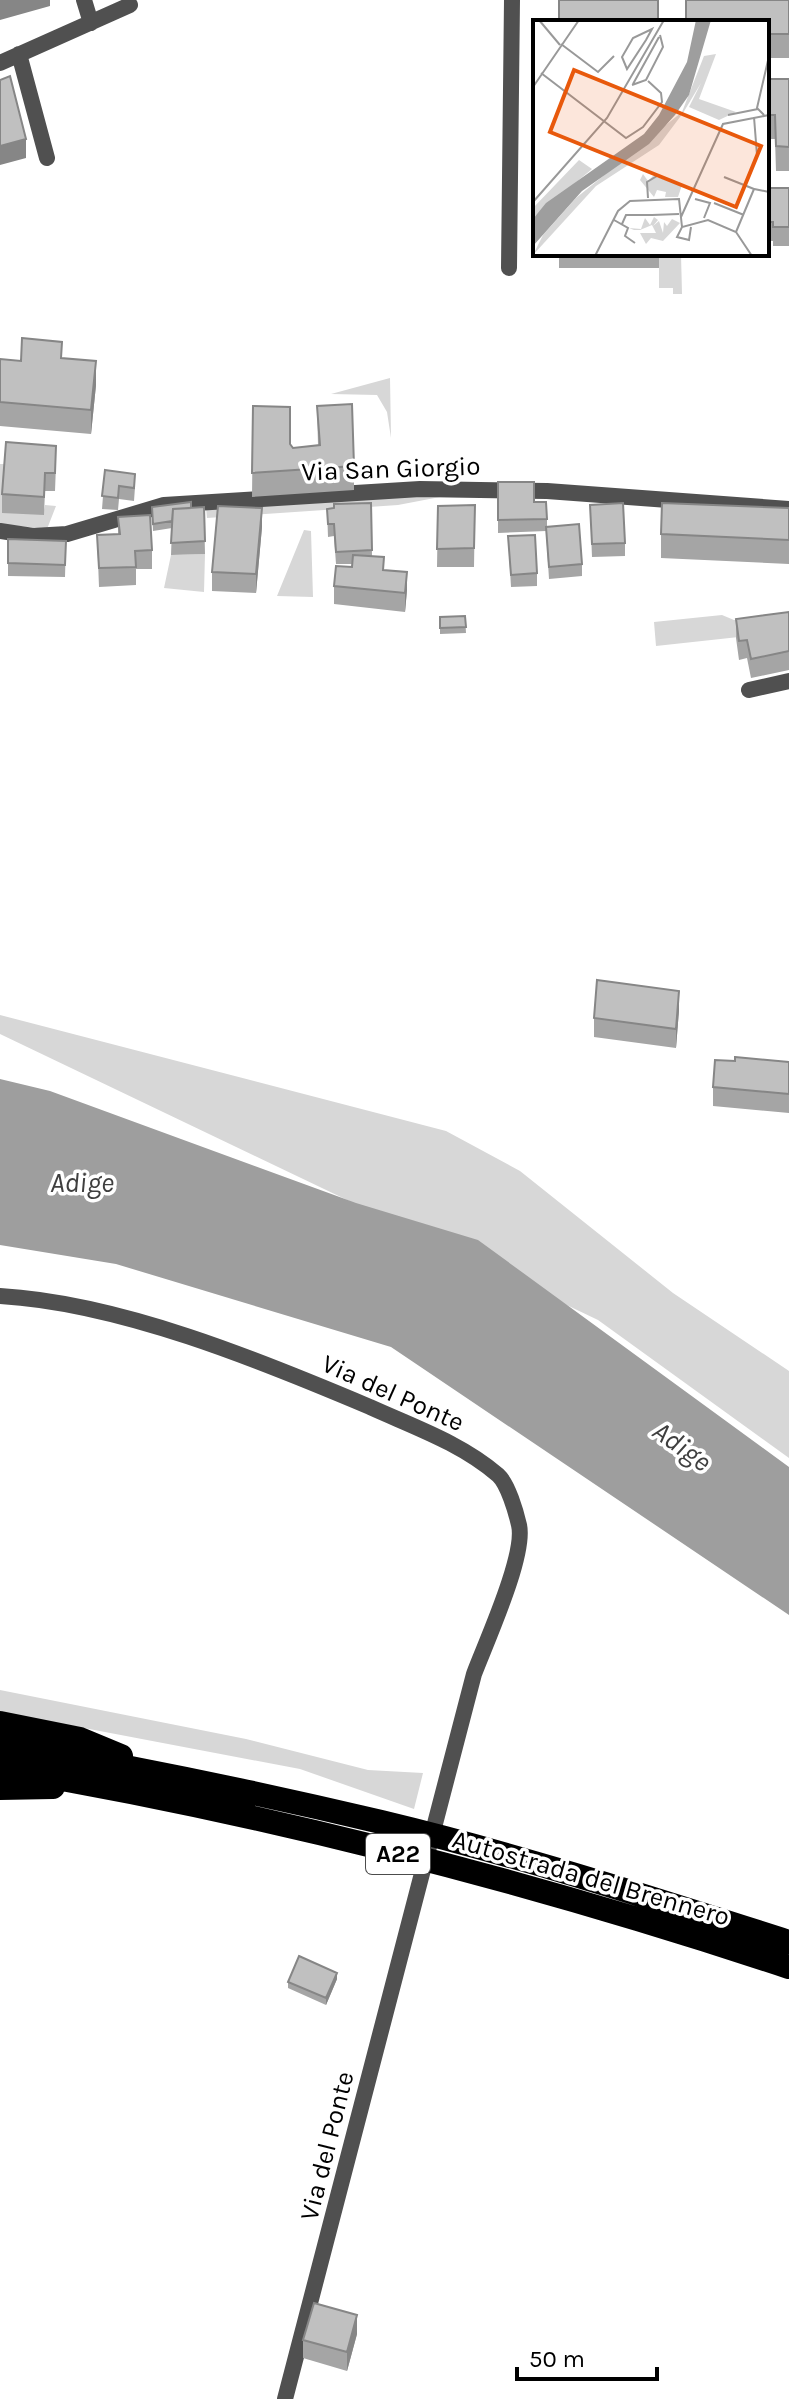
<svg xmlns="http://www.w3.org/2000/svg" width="789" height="2399" font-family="Karla,sans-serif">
<rect width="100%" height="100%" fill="#fff"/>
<path fill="#d7d7d7" d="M659,254H681L682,294H673V288H659Z
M390,378L391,438L387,412L377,395L331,394Z
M0,464H6L43,515L45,505L56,506L47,529L0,524Z
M365,496L440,497L398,505L207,518L206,508Z
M304,530L311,531L313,597L277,596Z
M205,554L204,592L164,588L171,555Z
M722,615L734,620L789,615L748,636L656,646L654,622Z
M0,1015L446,1131L520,1171L673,1293L789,1371V1458L598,1320L0,1034Z
M0,1690L246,1739L368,1770L423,1773L414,1809L300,1769L0,1712Z"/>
<path fill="#9e9e9e" d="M0,1079L50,1091L356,1203L478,1240L789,1467V1615L391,1347L116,1264L0,1245Z"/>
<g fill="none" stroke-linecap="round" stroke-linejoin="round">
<path stroke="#505050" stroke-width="16" d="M84,0L91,23
M19,54L47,158
M0,63L130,5
M509,268L512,0
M0,531L33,536L67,534L164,505L420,489L547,491L789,509
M749,690L789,681
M0,1296C120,1303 259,1360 370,1407C414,1427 461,1443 498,1475C508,1484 516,1512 519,1525C526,1555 486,1642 474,1674L285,2399"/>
<path stroke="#000" stroke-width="24" d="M0,1723L80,1739L121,1756
M0,1744C128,1766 255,1792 381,1822C519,1855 654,1899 789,1942
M0,1768C267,1813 532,1882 789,1967
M0,1788L53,1787"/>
</g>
<path fill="#a5a5a5" d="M789,0V58H767V22Z
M767,79H789V171H776L775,139H767Z
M767,188H789V246H773V241H767Z
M559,254H659V268H559Z
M62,358L96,385L91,434L0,426V359L21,361Z
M253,406L293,448L318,445L317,406L354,466V490L252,497Z
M56,465L55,491H45L44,515L2,513V494Z
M105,470L135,487L134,501L119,499L118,510L102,509Z
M534,502L547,519V526L582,564V576L549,579L546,531L498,533V520Z
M371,503L372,556L384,570L407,590L405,612L334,604V586L352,567V564H336L334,536L328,537L327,509Z
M475,505L474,567H437L438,506Z
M590,505L625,543V556L592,557Z
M152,507H204L205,554L171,555L172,528L153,531Z
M789,508V564L661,558V534Z
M118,517L152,550V569H136V585L99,587L97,535L118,534Z
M262,527L256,593L212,591V572Z
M508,536L537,573V586L511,587Z
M8,539L66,541L65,577L8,576Z
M789,612V670L751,678L747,658L739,660L736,638V619Z
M465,616L466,633L440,634V617Z
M679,1010L676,1048L594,1037V1018Z
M789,1062V1113L713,1106V1087Z
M337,1979L326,2005L288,1988V1982Z
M357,2334L347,2371L303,2358V2340Z"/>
<path fill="#868686" d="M0,0H50V6L0,20Z
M26,139V158L0,165V146Z
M96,361V385L91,434V410Z
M262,508V527L256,593V574Z
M407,572V590L405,612V593Z
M679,991V1010L676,1048V1029Z
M337,1973V1979L326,2005V1998Z
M357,2315V2334L347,2371V2352Z"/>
<path fill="#c0c0c0" stroke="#868686" stroke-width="2" d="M559,0H658V22H559Z
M686,0H789V34H767V22H686Z
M10,76L26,139L0,146V80Z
M767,79H789V147L776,146L775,115H767Z
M767,188H789V227H773V222H767Z
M22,338L62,342L61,358L96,361L91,410L0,402V359L21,361Z
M352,404L354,466L252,473L253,406L290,407V444L293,448L320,445L317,406Z
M6,442L56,446L55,473H45L44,497L2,494Z
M105,470L135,474L134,488L119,486L118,498L102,496Z
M498,482H534V502H546L547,519L498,520Z
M191,502V508L173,509L172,521L153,524L152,507Z
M371,503L372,550L336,552L334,524H328L327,509L334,508V504Z
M623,503L625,543L592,544L590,505Z
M662,503L789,508V540L661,534Z
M475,505L474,548L437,549L438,506Z
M218,506L262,508L256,574L212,572Z
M204,507L205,541L171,543L173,509Z
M150,515L152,550L135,551L136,567L99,568L97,535L120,534L118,517Z
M579,524L582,564L549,567L546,527Z
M535,535L537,573L511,575L508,536Z
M8,539L66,541L65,565L8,563Z
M353,555L384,557L383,570L407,572L405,593L334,586L336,566L352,567Z
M789,612V651L751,659L747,640L739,641L736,619Z
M465,616L466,627L440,628V617Z
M597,980L679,991L676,1029L594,1018Z
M735,1057L789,1062V1094L713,1087L715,1060L735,1061Z
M299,1956L337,1973L326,1998L288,1982Z
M314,2303L357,2315L347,2352L303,2340Z"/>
<g text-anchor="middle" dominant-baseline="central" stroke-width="7" stroke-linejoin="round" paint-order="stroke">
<rect fill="#fff" stroke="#4c4c4c" stroke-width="2" x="366" y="1834" width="64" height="40" rx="6"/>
<g font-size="24" font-weight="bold" fill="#000">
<text x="398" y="1854">A22</text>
</g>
<g font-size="26" fill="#000" stroke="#fff">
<text transform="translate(391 469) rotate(-2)">Via San Giorgio</text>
<text transform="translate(393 1393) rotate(24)">Via del Ponte</text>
<text transform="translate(591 1878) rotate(16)">Autostrada del Brennero</text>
<text transform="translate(327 2146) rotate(-76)">Via del Ponte</text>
</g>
<g font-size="28" font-style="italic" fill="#3f3f3f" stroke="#fff">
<text x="82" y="1182">Adige</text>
<text transform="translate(682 1446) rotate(36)">Adige</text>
</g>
</g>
<g transform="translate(533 20)">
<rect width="236" height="236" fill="#fff"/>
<path d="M183,34L166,79L203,92L186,100L156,87L168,63L150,93L126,125L63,166L0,235L10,215L43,178L149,92L171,36ZM46,140L59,149L0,198V188ZM110,154L115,161L120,156L149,165L145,177H132L133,172L124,170L121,177L107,160ZM121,197L125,200L120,206L126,201L130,213L131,202L134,206L139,199L147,203L130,221L118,218L113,224L107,213H123L119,205L107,210H101L96,208L108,209L112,198L117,205Z" fill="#d7d7d7"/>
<path d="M163,0H178L156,75L142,95L116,124L49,171L0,226V199L13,183L111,114L126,95L154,42Z" fill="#9e9e9e"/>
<path fill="none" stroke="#999" stroke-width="2" d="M6,0L27,25M119,9L113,20L94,49L89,37L100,18ZM28,24L65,52L81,36M8,53L93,118L110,107L129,82L128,73L115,61M100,64L126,17M99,65L113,60L130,27L127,15M0,67L46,0M195,95L225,89M231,95L224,88L236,36M221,97L224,135M191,157L221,169M115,178L114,162L124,156M162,179L177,183L171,198M0,182L74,98L131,0M181,183L211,195M119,195L146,194M148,197L190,104L236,95M81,200L95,208L92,216L102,223M89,204L93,195H119M158,207L156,220L144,217L149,207L175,200L203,212L219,236M203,212L221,169L236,172M62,236L85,191L97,181L146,179L149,207"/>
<path fill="#e8590c" fill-opacity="0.15" stroke="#e8590c" stroke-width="4" d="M41,50L228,126L203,187L17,112Z"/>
<rect width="236" height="236" fill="none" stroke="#000" stroke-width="4"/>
</g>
<path d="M517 2367v12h140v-12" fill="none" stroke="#000000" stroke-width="4"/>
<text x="529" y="2367" font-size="24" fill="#000000" stroke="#ffffff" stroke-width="6" paint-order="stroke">50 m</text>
</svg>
